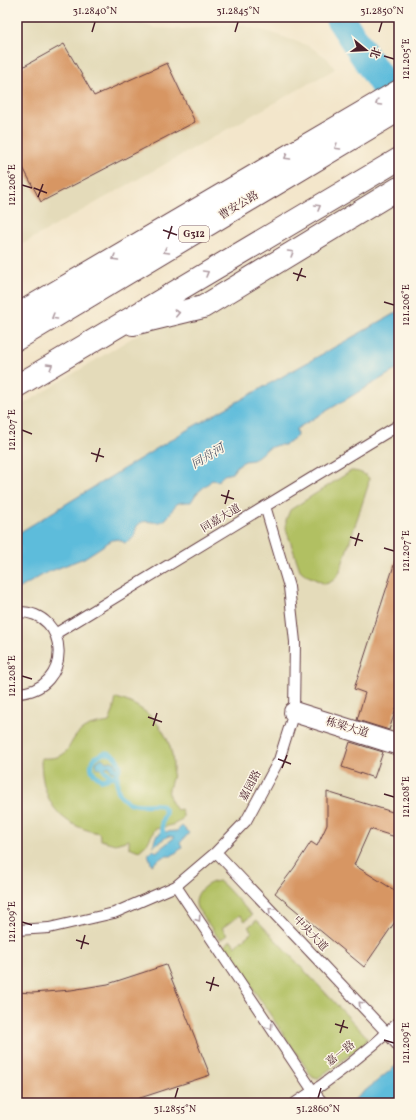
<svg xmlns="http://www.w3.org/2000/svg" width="416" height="1120" font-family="Vollkorn,'Noto Serif SC',serif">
<rect width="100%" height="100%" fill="#fcf5e5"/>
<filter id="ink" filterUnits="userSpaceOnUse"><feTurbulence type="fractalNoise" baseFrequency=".025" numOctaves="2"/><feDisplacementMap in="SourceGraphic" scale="8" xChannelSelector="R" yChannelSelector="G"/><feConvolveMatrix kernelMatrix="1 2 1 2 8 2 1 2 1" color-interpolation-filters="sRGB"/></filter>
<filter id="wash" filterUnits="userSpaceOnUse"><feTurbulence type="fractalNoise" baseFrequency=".012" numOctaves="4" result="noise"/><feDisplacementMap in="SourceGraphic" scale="16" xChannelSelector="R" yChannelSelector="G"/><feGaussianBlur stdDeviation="0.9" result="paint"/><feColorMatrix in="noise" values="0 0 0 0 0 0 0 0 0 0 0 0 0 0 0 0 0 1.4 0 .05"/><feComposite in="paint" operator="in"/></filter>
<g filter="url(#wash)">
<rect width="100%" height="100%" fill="#f3e6cb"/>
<path fill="#e4dbba" d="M17,17H125L153,28L183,29L239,24L275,34L309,46L327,58L335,69L17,247Z
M399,175V1103H17V408Z"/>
<path fill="#b1c062" stroke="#7e7046" d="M351,471C358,471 364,473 369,478L368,486L340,571C337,578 333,582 325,584L306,575L300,570L286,529V520L290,510Z
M116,698C149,706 174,734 173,769C173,789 161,789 177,810L181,809C182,811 183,813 183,816C183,824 161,828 155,829L147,844L139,851L129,847V840L115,844L101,840L99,833C57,825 41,799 41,758C74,760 64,744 82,730C90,724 100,724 109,722L113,712Z
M219,881L225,886L252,915L245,921L240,915L222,928L227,935L220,940L197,908C192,894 206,882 219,881Z
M257,920L367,1037L365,1044L318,1078H313L224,946L231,940L235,946L252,932L248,927Z"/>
<path fill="#5dbcdb" stroke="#546e83" d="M399,311V368L296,429L297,436L285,445H277L267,449L253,460L245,461L238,465L232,473L224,475L218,481L212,480L196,494L191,502C187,502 182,502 179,503C172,505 171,517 163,521C155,525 145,518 139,524C132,530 140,537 125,543L118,539L112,540L84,558L46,573L17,590V534L187,430Z
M102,758L106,762L111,761L116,763V767L119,770L117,774L112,771L109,766L106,767L104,770L97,768L96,762Z
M182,826L189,833L180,843L182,848L171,856C163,855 158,860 152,865L148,854L154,850L156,852L175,837L168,836L153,846L156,836L163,832L177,831Z
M399,1063V1103H350L397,1065Z"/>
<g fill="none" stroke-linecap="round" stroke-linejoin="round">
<path stroke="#5dbcdb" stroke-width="5" d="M104,753C113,752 118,759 120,766L117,774L112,777L109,776L107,779L102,780C87,771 88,759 104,753Z
M104,770L109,774V776
M117,774C118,779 116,785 118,790C125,810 145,803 161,805C169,814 164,813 162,822C162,825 162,829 163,832"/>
<path stroke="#5dbcdb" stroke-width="29" d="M339,17L399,108"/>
</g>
<g id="blocks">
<path fill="#d79664" d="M64,44L94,96L167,63L195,122L41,202L17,156V70Z
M396,559H399V700L389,730L357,720L365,693L354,689Z
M350,742L383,752L374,778L342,767Z
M327,792L399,814V838L370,829L354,865L399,893V916L364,967L275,893L294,868L311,842L317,846L327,825Z
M166,965L210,1075L125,1103H17V992L32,993L71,990L108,984Z"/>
</g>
</g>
<g filter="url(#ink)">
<use href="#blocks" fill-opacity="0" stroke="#633d43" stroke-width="1"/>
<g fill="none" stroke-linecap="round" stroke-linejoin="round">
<defs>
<path id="lane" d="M17,612C71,610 74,691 17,693
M55,634L399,425
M216,852L387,1033L399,1047
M176,886L313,1091L323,1103
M17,930L49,928L114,913L176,886L216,852L246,821L279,760L294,712L295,642L289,587L265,506
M295,1103C331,1080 368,1051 399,1022"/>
<path id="street" d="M294,712L399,745"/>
<path id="highway" d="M17,315L399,91
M133,324L203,307L399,188
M17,339L399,110
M17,386L399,159"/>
</defs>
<use href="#lane" stroke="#633d43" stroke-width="12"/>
<use href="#street" stroke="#633d43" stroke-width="22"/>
<use href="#highway" stroke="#633d43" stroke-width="24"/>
<use href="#lane" stroke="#fff" stroke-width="10"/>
<use href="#street" stroke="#fff" stroke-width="20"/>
<use href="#highway" stroke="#fff" stroke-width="22"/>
</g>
<defs><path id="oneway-chevron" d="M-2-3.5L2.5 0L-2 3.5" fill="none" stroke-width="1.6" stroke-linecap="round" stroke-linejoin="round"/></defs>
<g stroke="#ae9aa0">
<use href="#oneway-chevron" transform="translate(378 103) rotate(149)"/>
<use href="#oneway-chevron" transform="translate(337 147) rotate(149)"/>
<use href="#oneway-chevron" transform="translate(287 157) rotate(150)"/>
<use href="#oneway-chevron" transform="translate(318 207) rotate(-30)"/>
<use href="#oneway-chevron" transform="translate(166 251) rotate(149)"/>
<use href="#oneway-chevron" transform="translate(291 253) rotate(-31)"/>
<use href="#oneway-chevron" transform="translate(115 258) rotate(150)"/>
<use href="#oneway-chevron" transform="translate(206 273) rotate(-30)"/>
<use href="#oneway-chevron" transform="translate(177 313) rotate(-13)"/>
<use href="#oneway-chevron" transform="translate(54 317) rotate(149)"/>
<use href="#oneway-chevron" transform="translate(50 366) rotate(-31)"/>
<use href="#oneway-chevron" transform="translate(271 910) rotate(-134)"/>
<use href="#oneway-chevron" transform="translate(198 919) rotate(56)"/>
<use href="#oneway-chevron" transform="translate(361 1004) rotate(-134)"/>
<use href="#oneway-chevron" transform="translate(270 1027) rotate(56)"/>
</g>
</g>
<path fill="none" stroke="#4a1f2b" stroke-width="1.5" d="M92,32L95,22M235,32L238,22M379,32L382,22M384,56L394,59M22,185L32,188M34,188L47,193M38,197L43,184M163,230L177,235M168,239L172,226M293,273L306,277M297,281L302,268M384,302L394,305M22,430L32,434M91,453L104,457M96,462L100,448M221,495L234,499M225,504L229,490M350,537L363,541M355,546L359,533M384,548L394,551M22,676L32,679M148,717L162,722M153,726L157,713M278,759L291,764M282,768L287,755M384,794L394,797M22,922L32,925M76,940L89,944M81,949L85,935M206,982L219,986M210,991L214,977M335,1024L348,1028M340,1033L344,1020M384,1040L394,1043M175,1098L178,1088M318,1098L321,1088"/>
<g text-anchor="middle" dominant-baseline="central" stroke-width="3" stroke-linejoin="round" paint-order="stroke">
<rect fill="#fcf5e5" stroke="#7f5f63" stroke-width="1" x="179" y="226" width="30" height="16" rx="3"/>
<g font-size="10" font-weight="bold" fill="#4a1f2b">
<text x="194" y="234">G312</text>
</g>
<g font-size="11" fill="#4a1f2b" stroke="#fcf5e5">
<text transform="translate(239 206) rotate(-31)">曹安公路</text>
<text transform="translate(221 519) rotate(-31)">同嘉大道</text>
<text transform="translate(347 728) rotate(17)">栋梁大道</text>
<text transform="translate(251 786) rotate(-62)">嘉园路</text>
<text transform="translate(310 934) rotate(46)">中央大道</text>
<text transform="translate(341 1054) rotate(-38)">嘉一路</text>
</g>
<g font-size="12" font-style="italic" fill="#515669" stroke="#fcf5e5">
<text transform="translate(208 457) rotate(-31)">同舟河</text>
</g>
</g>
<rect width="416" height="1120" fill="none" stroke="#fcf5e5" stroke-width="44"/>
<g transform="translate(366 50) rotate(108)" stroke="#fcf5e5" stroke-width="3" paint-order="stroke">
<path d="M0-3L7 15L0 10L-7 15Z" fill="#4a1f2b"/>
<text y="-6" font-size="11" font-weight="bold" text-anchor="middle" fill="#4a1f2b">北</text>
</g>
<rect x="22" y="22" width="372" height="1076" fill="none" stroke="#4a1f2b" stroke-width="1.5"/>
<g font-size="10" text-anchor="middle" fill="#4a1f2b">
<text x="95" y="14">31.2840°N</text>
<text x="238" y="14">31.2845°N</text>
<text x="382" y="14">31.2850°N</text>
<text transform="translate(405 59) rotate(-90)" y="4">121.205°E</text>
<text transform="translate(11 185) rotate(-90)" y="4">121.206°E</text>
<text transform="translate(405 305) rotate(-90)" y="4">121.206°E</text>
<text transform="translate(11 430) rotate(-90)" y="4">121.207°E</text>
<text transform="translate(405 551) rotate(-90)" y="4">121.207°E</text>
<text transform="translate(11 676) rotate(-90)" y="4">121.208°E</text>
<text transform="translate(405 797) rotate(-90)" y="4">121.208°E</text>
<text transform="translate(11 922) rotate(-90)" y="4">121.209°E</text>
<text transform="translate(405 1043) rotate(-90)" y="4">121.209°E</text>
<text x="175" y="1112">31.2855°N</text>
<text x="318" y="1112">31.2860°N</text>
</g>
</svg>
